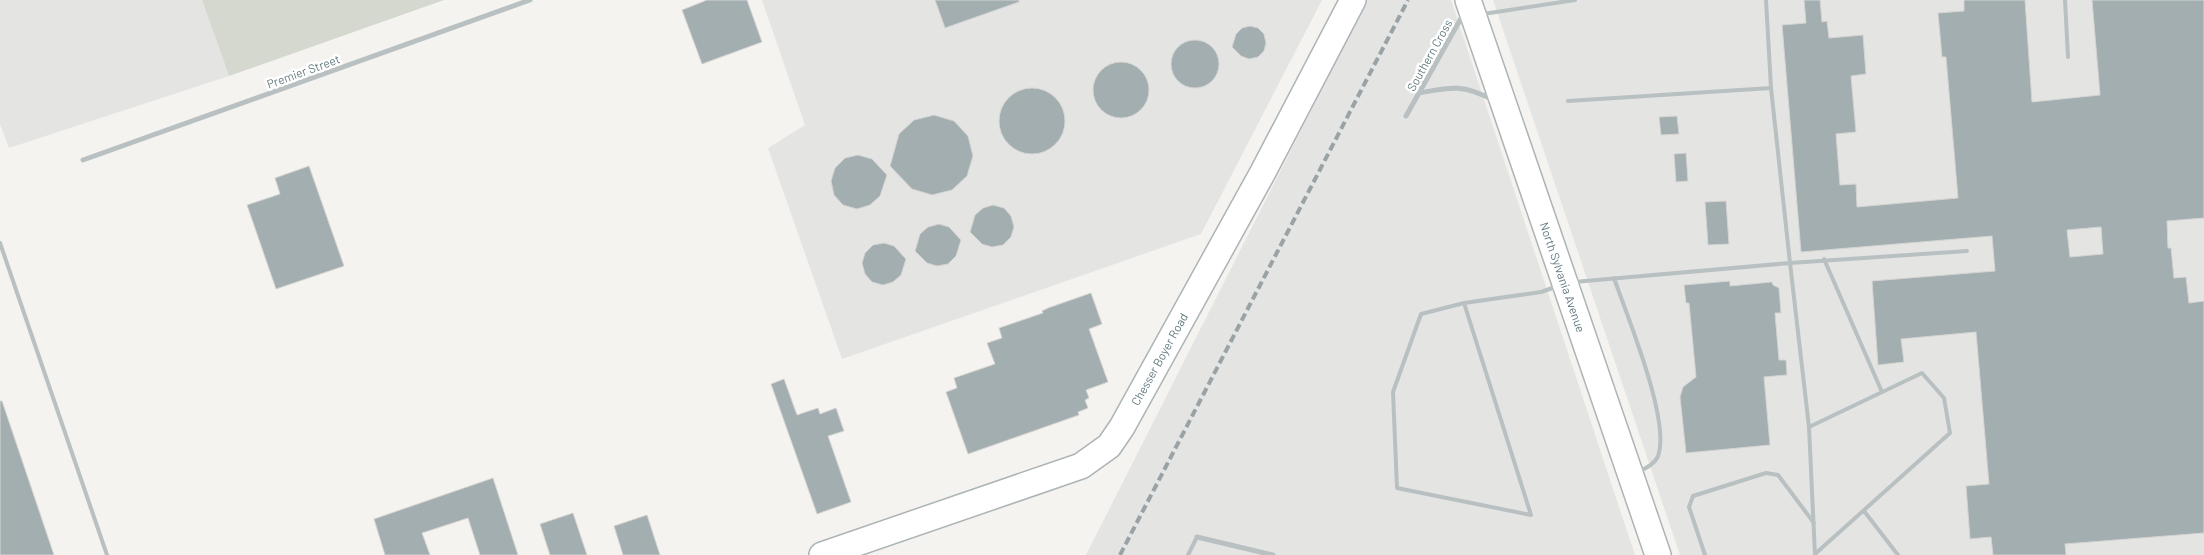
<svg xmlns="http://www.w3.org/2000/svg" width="2204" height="555" font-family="Barlow,sans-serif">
<rect width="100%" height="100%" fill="#f4f3ef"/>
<path fill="#e4e4e3" d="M0,0H202L229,76L9,148L0,124Z
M762,0H1322L1201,234L842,359L768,148L805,125Z
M1367,0H1451L1635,555H1086Z
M1493,0H2204V555H1680Z"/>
<path fill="#d4d8ce" d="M202,0H444L229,76Z"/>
<path fill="#a3aeb0" stroke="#d5d4d2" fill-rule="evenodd" d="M707,0H747L762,42L702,64L682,10Z
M935,0H1019V2L945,28Z
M1804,0H1820L1822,22L1827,21L1829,38L1863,35L1866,74L1851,76L1856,132L1836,134L1840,185L1856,184L1857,207L1958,198L1946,57H1942L1938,13L1964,11V0H2025L2032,102L2100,95L2092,0H2204V218L2167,221L2168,248H2171L2174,278L2186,277L2189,303L2204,301V533L2065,544L2066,555H1993L1991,537L1970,539L1966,486L1989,484L1976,332L1901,339L1904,362L1878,365L1872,281L1995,271L1992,236L1801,252L1782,25L1806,23ZM2101,227L2103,254L2070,257L2067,230Z
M1250,26L1258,28L1264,34L1266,43L1264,51L1258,57L1249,59L1241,56L1232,47L1236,34L1242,28Z
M1171 64a24 24 0 1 1 48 0a24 24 0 1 1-48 0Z
M1093 90a28 28 0 1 1 56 0a28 28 0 1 1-56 0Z
M999 121a33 33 0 1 1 66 0a33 33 0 1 1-66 0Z
M934,115L954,121L968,136L973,156L967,176L952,190L932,195L912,189L890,166L899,134L914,120Z
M1677,116L1679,134L1661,135L1659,117Z
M1686,153L1688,181L1676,182L1674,154Z
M858,155L872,159L887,175L880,196L870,205L857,209L843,205L834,195L831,181L835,168L845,158Z
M309,166L344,266L276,289L247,205L280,194L275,178Z
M1726,201L1729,244L1708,245L1705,202Z
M993,205L1004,208L1011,216L1014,227L1011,237L1003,245L992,247L982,244L970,232L975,215L983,208Z
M939,224L949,227L961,240L956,256L948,264L937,266L927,263L915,251L920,234L928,227Z
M884,243L894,246L906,259L901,275L893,282L883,285L872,282L865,274L862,263L865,253L873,245Z
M1730,281V286L1772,282L1773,285L1779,288L1781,313H1775L1779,360H1786L1787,375L1764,377L1770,445L1686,453L1680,397L1683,387L1696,377L1689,303H1686L1684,285Z
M1091,293L1102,324L1089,329L1108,382L1086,390L1089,398L1085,400L1088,408L1078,412L1079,415L968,454L946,392L957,388L954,378L995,364L987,343L1002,338L999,328L1043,313L1042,311L1048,308Z
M784,379L797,415L818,408L820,414L836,408L844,431L828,436L851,502L817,514L771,384Z
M0,401H2L54,555H0Z
M493,478L518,555H480L468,518L422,533L430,555H385L374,519Z
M573,513L587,555H550L540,524Z
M647,515L660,555H623L614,526Z"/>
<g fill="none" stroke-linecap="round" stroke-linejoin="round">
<defs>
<path id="secondary" d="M1468,0L1658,555
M822,555L1081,466L1109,446L1122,427L1263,172L1353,0"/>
</defs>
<use href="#secondary" stroke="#acb4b6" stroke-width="28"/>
<path stroke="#b9c0c2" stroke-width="4" d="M2065,0L2068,57
M1483,14L1575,0
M1568,101L1771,88L1766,0
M0,243L107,555
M1824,259L1882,392
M1614,278C1627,316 1671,421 1658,456C1655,464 1645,469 1637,472
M1574,282L1790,263L1771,88
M1464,303L1421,314L1393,392L1397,488L1531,515L1464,303L1541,292L1558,286
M1809,427L1922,373L1944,398L1950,433L1815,554
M1864,511L1898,555
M1188,555L1197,537
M1705,555L1689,507L1693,496L1766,473L1778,475L1814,523
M1815,555L1809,427L1790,263L1967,251"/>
<path stroke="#b9c0c2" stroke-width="5" d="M1419,93C1451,87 1463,84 1493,100
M1406,116L1464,13
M83,160L530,0
M1197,537L1273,555"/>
<use href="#secondary" stroke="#fff" stroke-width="25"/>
<path stroke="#99a3a6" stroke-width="4" stroke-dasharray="8 4" stroke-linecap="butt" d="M1120,555L1408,0"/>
</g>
<g text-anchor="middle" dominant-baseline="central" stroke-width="5" stroke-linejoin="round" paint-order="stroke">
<g font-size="12" fill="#637a80" stroke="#fff">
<text transform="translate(1429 55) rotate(-61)">Southern Cross</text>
<text transform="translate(303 71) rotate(-20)">Premier Street</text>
<text transform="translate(1563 277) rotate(71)">North Sylvania Avenue</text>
<text transform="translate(1159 359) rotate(-61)">Chesser Boyer Road</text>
</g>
</g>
</svg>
